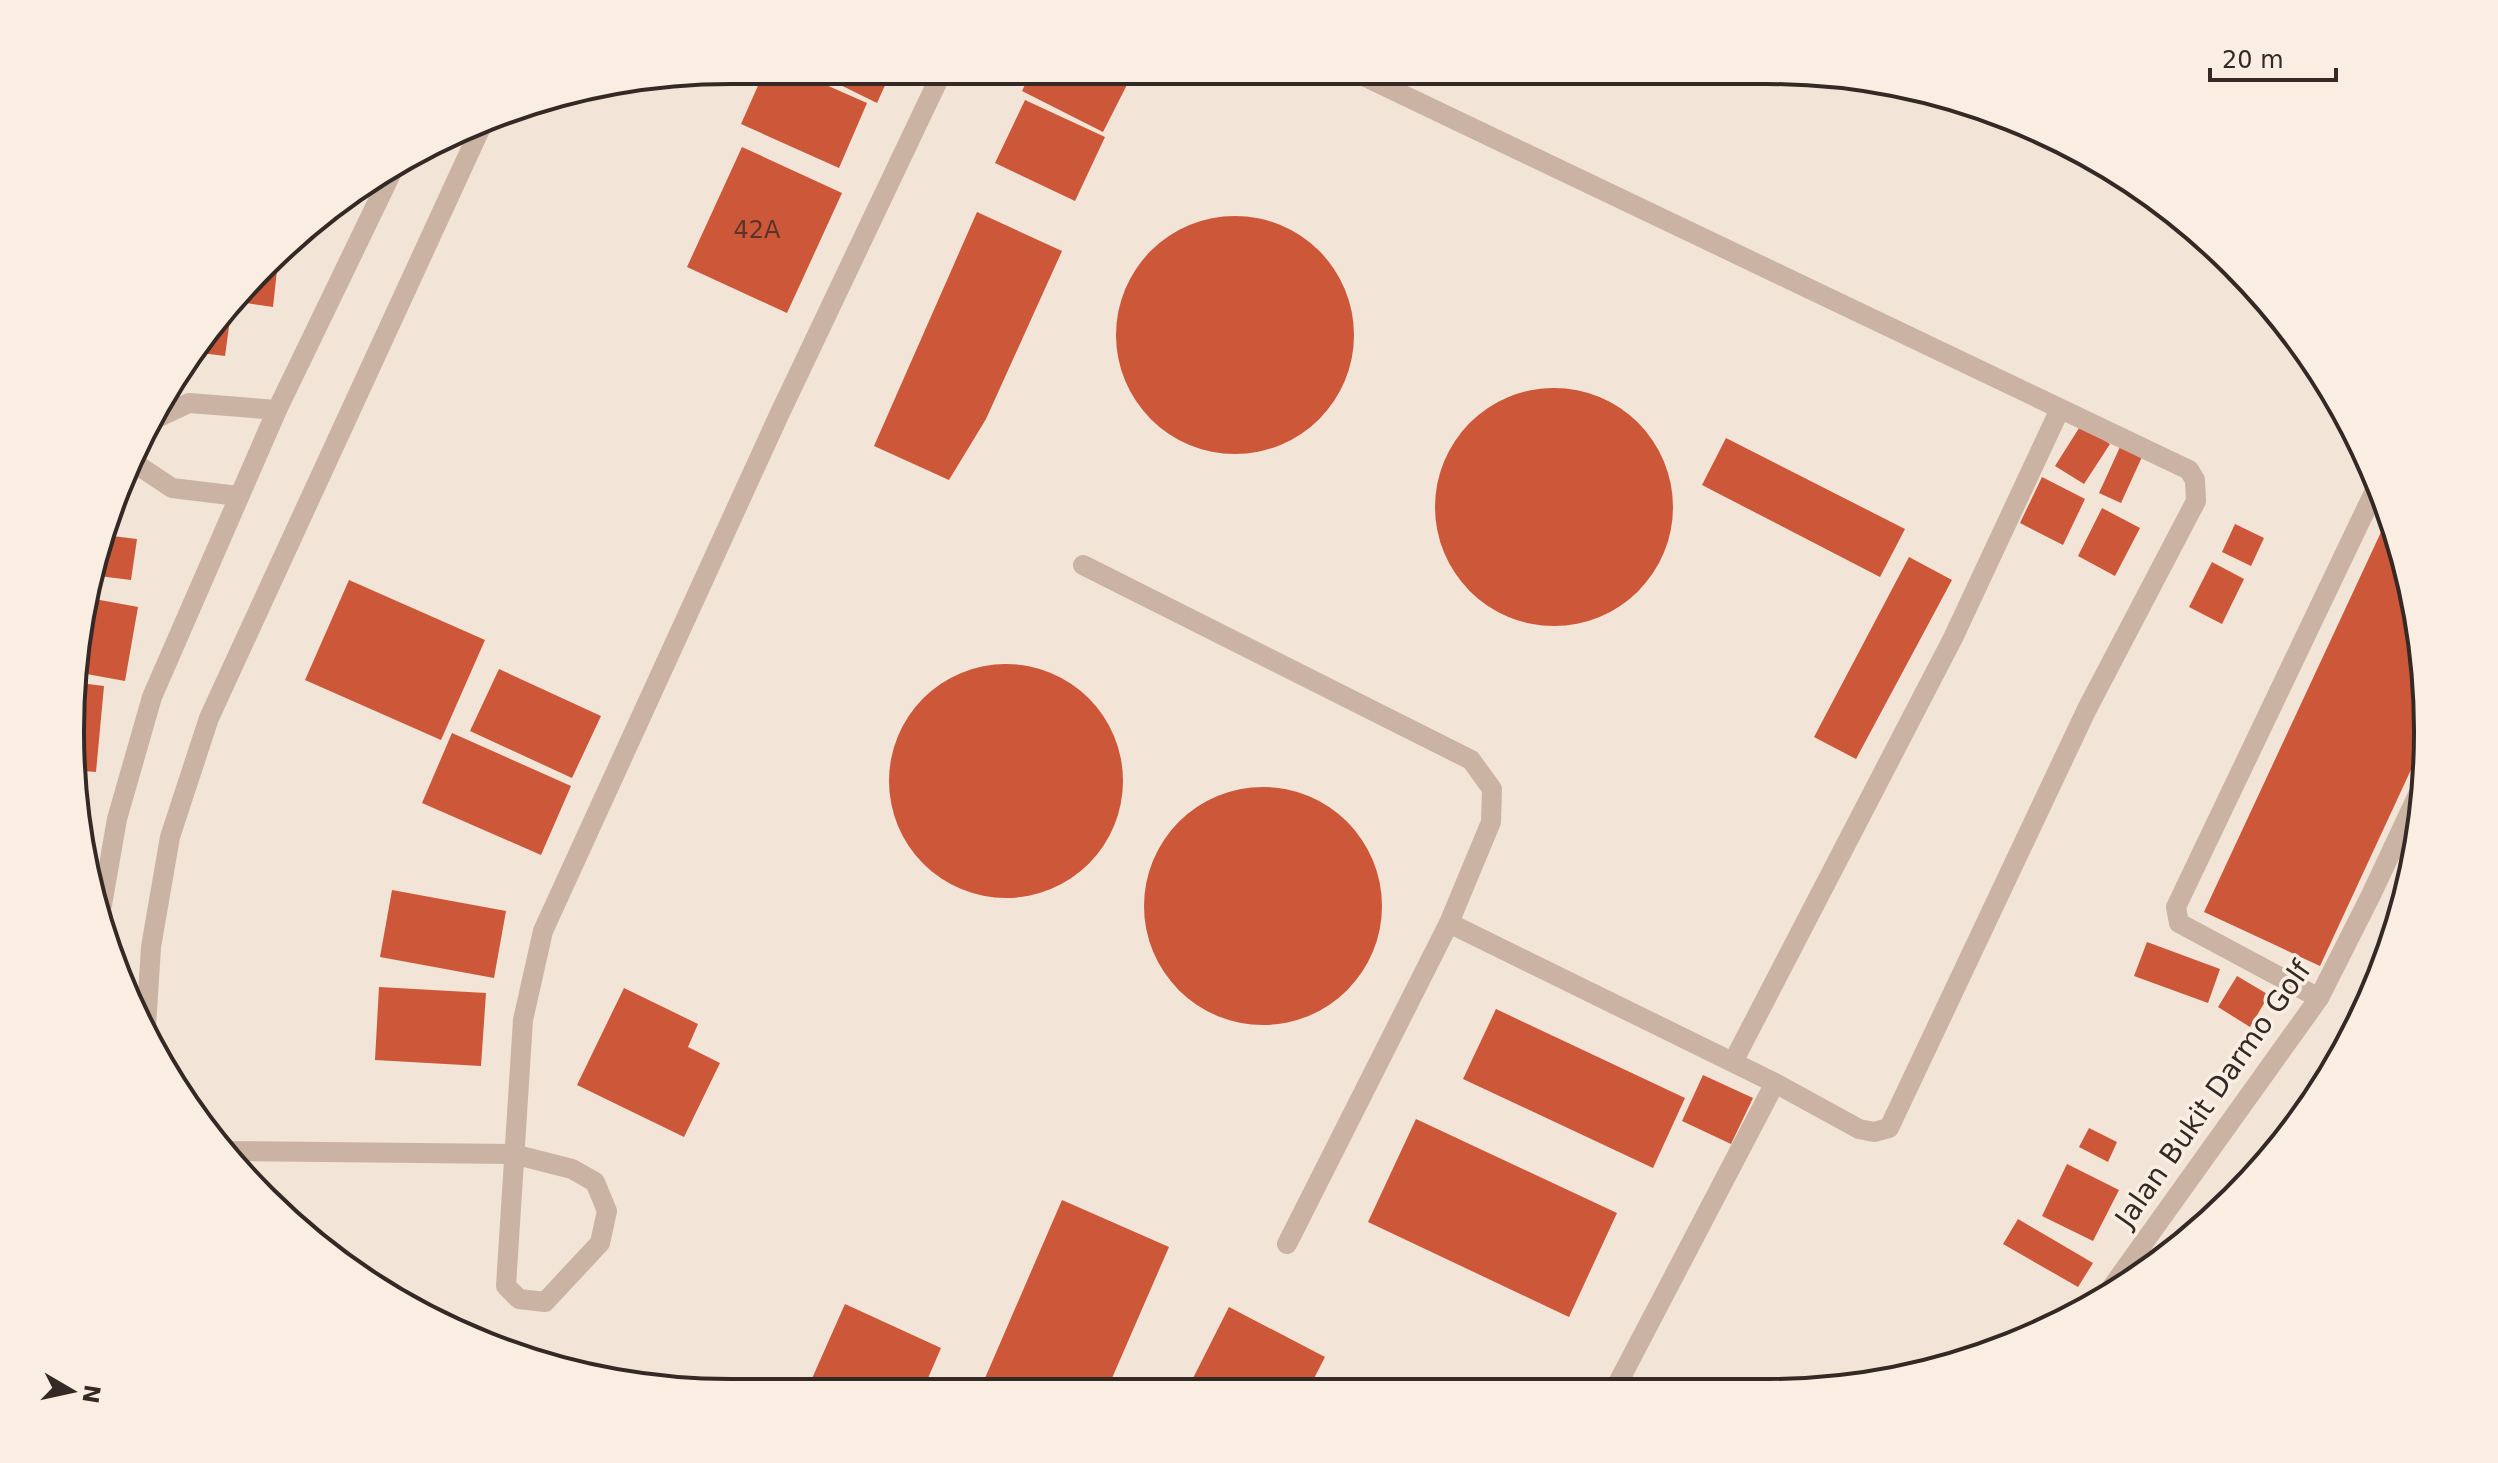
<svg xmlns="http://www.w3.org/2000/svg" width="2498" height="1463" font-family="'DejaVu Sans',sans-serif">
<rect width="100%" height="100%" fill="#f2e4d6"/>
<path fill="#cd5739" d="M765,70H792L867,103L839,168L741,124Z
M810,70H892L877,103Z
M1032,70L1129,71L1133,73L1103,132L1022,91Z
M1025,100L1105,137L1075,201L995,163Z
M742,147L842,193L787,313L687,267Z
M977,212L1062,251L986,419L949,480L874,446Z
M1116 335a119 119 0 1 1 238 0a119 119 0 1 1-238 0Z
M278,261L273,307L239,302L264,276Z
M231,312L225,356L193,352Z
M1435 507a119 119 0 1 1 238 0a119 119 0 1 1-238 0Z
M2081,425L2110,444L2084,484L2055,466Z
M1726,438L1905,529L1880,577L1702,485Z
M2120,447L2142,457L2121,503L2099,493Z
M2042,477L2085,499L2063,545L2020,523Z
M2102,508L2140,528L2115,576L2078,556Z
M2389,515L2415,602L2428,733L2320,966L2204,912Z
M2235,524L2264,538L2251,566L2222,552Z
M104,535L137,539L131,580L91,575L93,560Z
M1909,557L1952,580L1856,759L1814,737Z
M2212,562L2244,579L2222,624L2189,607Z
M349,580L485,640L441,740L305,680Z
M89,598L138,607L125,681L81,673Z
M889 781a117 117 0 1 1 234 0a117 117 0 1 1-234 0Z
M499,669L601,716L572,778L470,731Z
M80,683L104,686L96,772L72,770Z
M452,733L571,786L541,855L422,803Z
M1144 906a119 119 0 1 1 238 0a119 119 0 1 1-238 0Z
M392,890L506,911L494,978L380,957Z
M2147,942L2220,969L2208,1003L2134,976Z
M2237,976L2269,995L2250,1027L2218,1007Z
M379,987L486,993L481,1066L375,1060Z
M624,988L698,1024L688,1047L720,1063L684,1137L577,1085Z
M1496,1009L1685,1098L1653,1168L1463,1079Z
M1703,1075L1753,1098L1731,1144L1682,1121Z
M1416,1119L1617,1213L1569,1317L1368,1222Z
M2089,1128L2117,1142L2108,1162L2079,1147Z
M2067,1164L2119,1190L2093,1241L2042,1216Z
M1062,1200L1169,1247L1106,1392H979Z
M2018,1219L2093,1263L2078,1287L2003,1244Z
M845,1304L941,1348L922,1392H806Z
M1229,1307L1325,1357L1307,1392H1186Z
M1357,1380L1382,1392H1352Z"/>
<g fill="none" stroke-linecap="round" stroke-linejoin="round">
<path stroke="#cab3a2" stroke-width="20" d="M1353,71L2189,470L2195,480L2196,501L2087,709L1889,1128L1874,1132L1859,1129L1775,1083
M1083,565L1471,760L1492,789L1491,822L1449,923L1287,1244
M1449,923L1775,1083L1619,1381L1618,1392
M2319,998L2179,923L2176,907L2379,482
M1733,1062L1953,638L2060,409"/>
<path stroke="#cab3a2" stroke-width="20" d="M157,418L189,403L277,410
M136,464L172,488L238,496
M102,905L117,819L152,697L277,410L391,174
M146,1026L151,947L170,837L209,718L482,125
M224,1151L513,1154L572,1169L595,1182L607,1211L600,1243L545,1302L519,1299L506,1286L523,1020L543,931L779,415L943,70
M2102,1301L2319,998L2371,895L2423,784"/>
</g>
<g text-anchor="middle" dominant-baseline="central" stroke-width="7" stroke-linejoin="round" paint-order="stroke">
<g font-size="24" fill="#5a342a">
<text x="757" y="230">42A</text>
</g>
<g font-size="28" fill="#342925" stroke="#faeee2">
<text transform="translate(2213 1094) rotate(-55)">Jalan Bukit Darmo Golf</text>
</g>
</g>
<path d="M0 0H2498V1463H0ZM731 84H1767A647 647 0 0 1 2414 731V732A647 647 0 0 1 1767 1379H731A647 647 0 0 1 84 732V731A647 647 0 0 1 731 84Z" fill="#faeee2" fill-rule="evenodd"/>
<path fill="none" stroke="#342925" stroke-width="4" d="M731 84H1767A647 647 0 0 1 2414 731V732A647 647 0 0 1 1767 1379H731A647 647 0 0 1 84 732V731A647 647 0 0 1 731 84Z"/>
<g transform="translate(72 1391) rotate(99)" stroke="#faeee2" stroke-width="6" paint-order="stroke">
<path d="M0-6L14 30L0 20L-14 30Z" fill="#342925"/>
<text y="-12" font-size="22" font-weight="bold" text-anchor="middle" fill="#342925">N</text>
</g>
<path d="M2210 68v12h126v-12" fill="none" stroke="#342925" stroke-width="4"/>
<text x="2222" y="68" font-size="24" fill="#342925" stroke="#faeee2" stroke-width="6" paint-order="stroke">20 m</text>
</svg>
